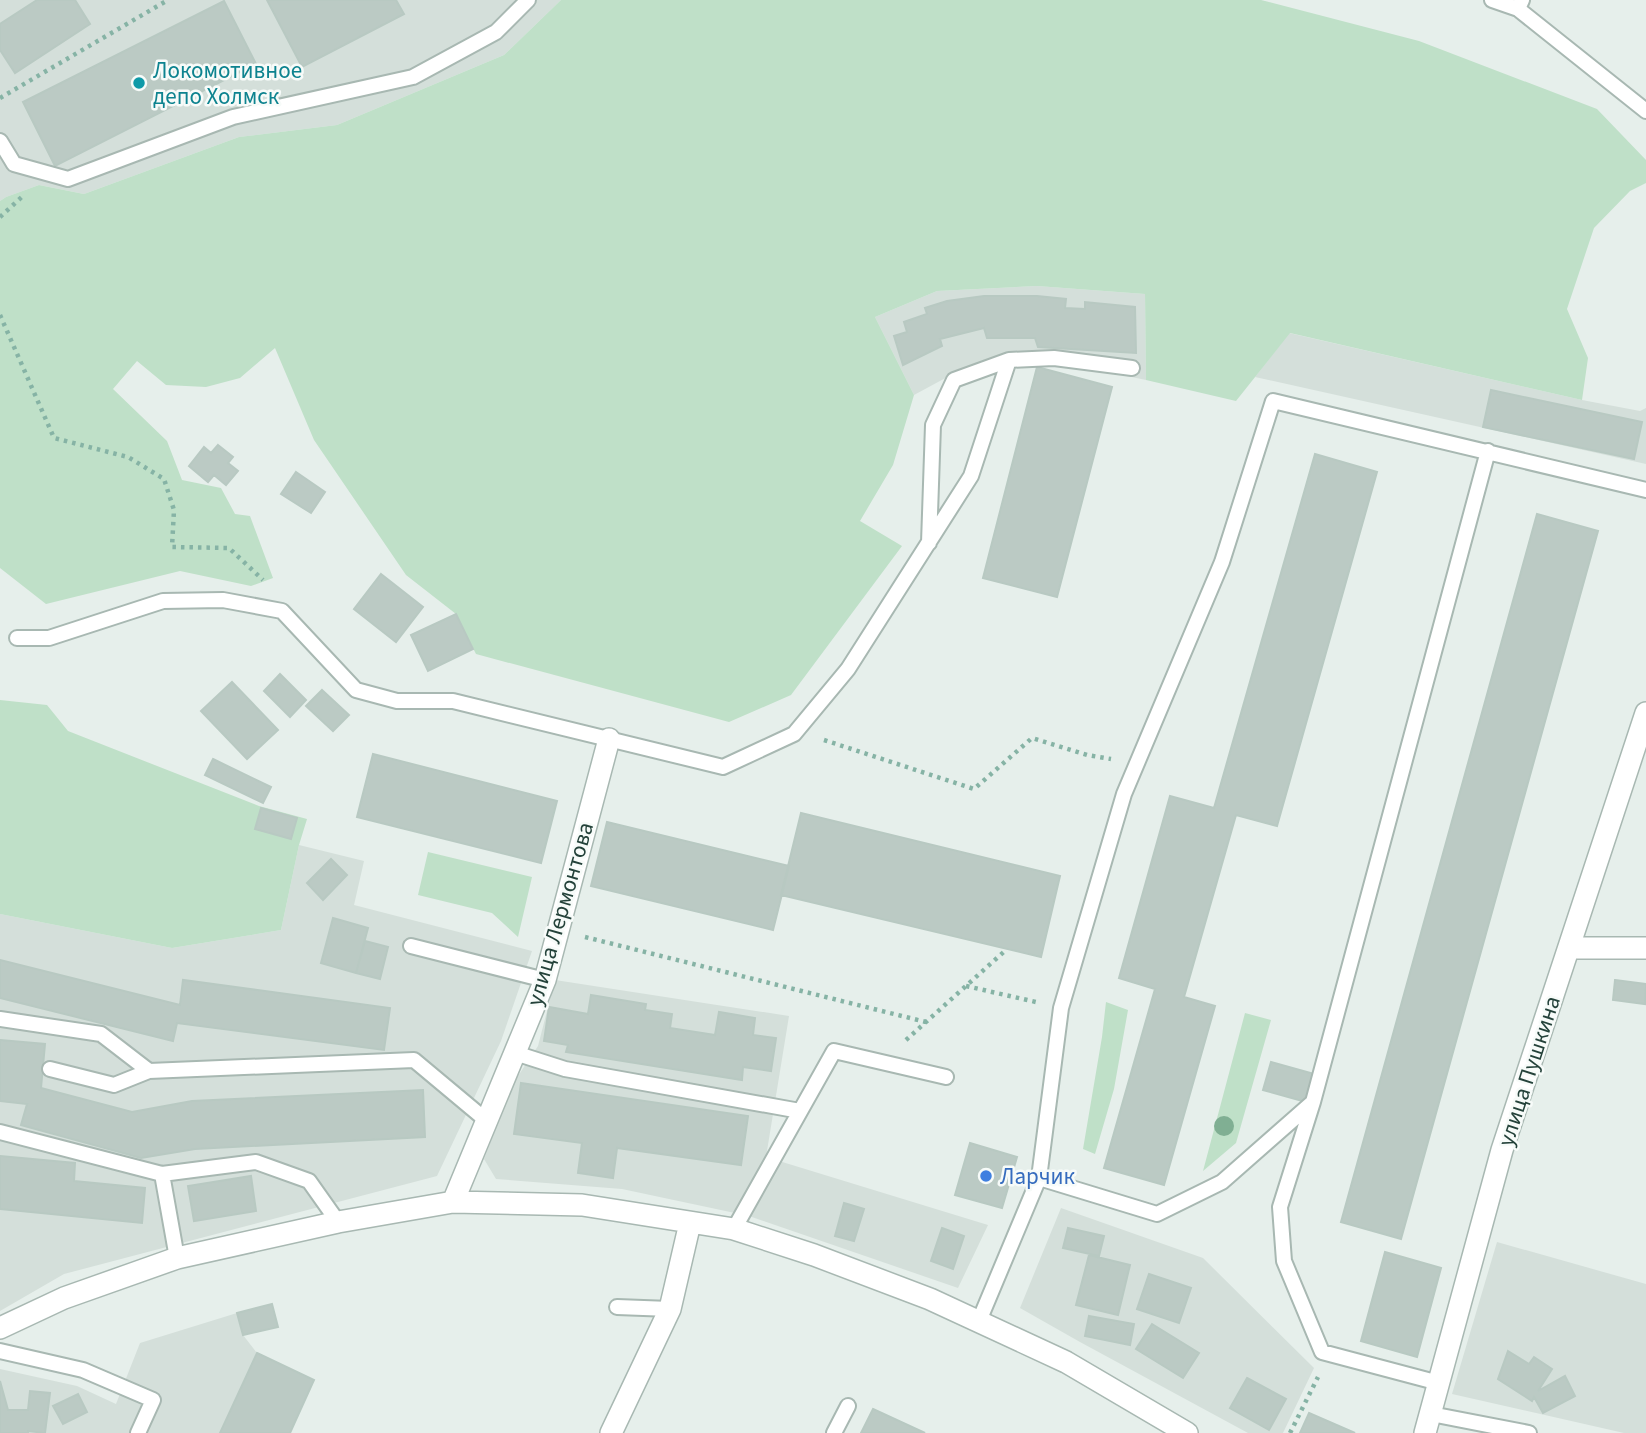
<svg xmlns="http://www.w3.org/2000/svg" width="1646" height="1433" font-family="'Source Sans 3',sans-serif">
<rect width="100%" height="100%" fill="#e6efeb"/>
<path fill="#d4dfda" d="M0,0H561L504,55L337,125L239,137L84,194L39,185L6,197L0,201Z
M1037,286L1145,294L1146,380L1040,358L964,368L914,395L875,317L937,291Z
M1289,333L1582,400L1640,411L1646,408V464L1255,377Z
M299,845L364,861L354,905L532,951L501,1041L437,1176L64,1274L0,1311V914L172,948L281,930Z
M555,980L789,1016L766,1157L988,1225L958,1288L749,1216L622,1189L496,1179L484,1159L514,1082L538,1046Z
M1061,1208L1203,1258L1314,1368L1283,1433H1248L1080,1342L1020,1308Z
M1497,1242L1646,1284V1433H1624L1452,1394Z
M237,1313L243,1335L257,1353L314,1380L290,1433H0V1369L77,1386L116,1404L140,1343Z"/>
<path fill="#bfe0c8" d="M561,0H1261L1419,41L1597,109L1646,160V183L1630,191L1594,228L1567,309L1588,358L1582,400L1290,333L1236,401L1146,380L1145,294L1037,286L937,291L875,317L914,395L893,465L860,521L902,546L791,695L729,722L476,654L456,614L406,575L314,440L275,348L240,378L206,387L166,385L137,361L113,389L167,441L182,480L221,488L235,514L250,516L273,578L251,586L180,571L46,604L0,568V201L6,197L39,185L84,194L239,137L337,125L504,55Z
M0,700L47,705L68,731L259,806L307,819L299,845L281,930L172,948L0,914Z
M428,852L532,877L518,937L492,913L418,895Z
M1106,1002L1128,1010L1114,1089L1095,1154L1083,1149L1102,1037Z
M1245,1013L1271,1020L1236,1143L1203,1171Z"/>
<path fill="#bbcac4" stroke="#b8c9c2" stroke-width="2" d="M37,0H75L90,24L15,73L0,50V24Z
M267,0H396L404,14L302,67Z
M224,1L256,64L55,166L23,102Z
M984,296H1037L1066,299L1065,308L1085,309V302L1135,307L1136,353L1038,347L1035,338H987L984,328L940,339L942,346L903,365L894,336L907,332L904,322L927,314L925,308L947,301Z
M1037,367L1112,387L1057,597L983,578Z
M1491,390L1642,422L1634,459L1483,427Z
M218,445L233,457L228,463L238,471L226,485L214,475L208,482L189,466L204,447L211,453Z
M1315,454L1377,472L1277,826L1236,815L1184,997L1215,1006L1164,1185L1104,1168L1155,989L1119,978L1170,796L1214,808Z
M296,472L325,492L311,513L281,494Z
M1537,514L1598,531L1401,1239L1341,1222Z
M381,574L423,607L396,642L354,609Z
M456,614L473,649L428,671L411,635Z
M280,674L306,700L290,717L264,691Z
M232,682L278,730L247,759L201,711Z
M322,690L349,715L333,731L306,706Z
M373,754L557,801L541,863L357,817Z
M213,759L271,787L263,803L205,775Z
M261,808L297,818L291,839L255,829Z
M801,813L1060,876L1041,957L781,895Z
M607,822L789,866L773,930L591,886Z
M331,859L347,875L323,900L307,883Z
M333,918L368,928L356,973L321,963Z
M365,941L388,947L380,979L356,973Z
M0,960L180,1005L183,980L390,1008L384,1050L177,1023L173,1041L0,998Z
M1615,980L1646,984L1645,1004L1613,1000Z
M591,995L646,1004L645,1010L672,1014L670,1028L715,1035L719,1012L755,1018L753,1035L776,1038L771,1071L743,1067L742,1080L566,1052L568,1045L544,1041L549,1007L588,1014Z
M0,1040L45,1044L41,1088L132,1112L192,1101L423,1090L425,1137L195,1149L141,1158L21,1125L27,1104L0,1101Z
M1271,1062L1314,1074L1306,1102L1263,1090Z
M521,1083L748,1116L741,1165L617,1148L613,1178L578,1173L582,1143L514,1134Z
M970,1143L1017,1157L1002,1208L955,1195Z
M0,1156L75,1163L74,1181L145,1188L142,1223L0,1209Z
M251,1176L256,1211L194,1221L188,1186Z
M844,1203L864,1209L854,1241L835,1236Z
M942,1228L964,1236L953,1269L931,1261Z
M1068,1228L1104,1236L1099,1256L1063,1248Z
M1385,1252L1441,1268L1417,1357L1361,1341Z
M1089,1255L1130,1265L1118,1315L1076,1305Z
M1149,1274L1191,1288L1179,1323L1137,1309Z
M272,1304L278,1327L243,1335L237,1313Z
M1089,1316L1134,1324L1130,1345L1085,1336Z
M1152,1324L1199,1353L1183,1378L1136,1349Z
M1508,1351L1529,1364L1534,1357L1552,1369L1538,1391L1565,1376L1575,1396L1543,1413L1534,1397L1532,1401L1498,1379Z
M257,1353L314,1380L290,1433H220Z
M1247,1378L1286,1399L1269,1430L1230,1408Z
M0,1381L8,1410H28L30,1391L50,1393L45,1433L28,1431V1433H0Z
M78,1394L87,1412L63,1424L53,1406Z
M873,1409L925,1433H861Z
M1309,1413L1355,1433H1300Z"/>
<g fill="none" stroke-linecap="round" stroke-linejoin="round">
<defs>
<path id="lane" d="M1492,0L1518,9L1522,0
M1518,9L1646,111
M0,141L14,164L68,179L233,117L413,77L496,32L528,0
M929,543L933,425L954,380L1009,360L1054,358L1132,368
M17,638H49L163,601L223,600L282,611L356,690L397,701H453L723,767L794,734L848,669L971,476L1009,360
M411,946L545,980
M0,1019L101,1034L149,1071
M515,1053L565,1069L800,1111
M50,1069L114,1085L149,1071L414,1060L487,1121
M0,1132L162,1174L256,1162L309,1181L338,1222
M162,1174L177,1258
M1039,1178L1157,1214L1222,1182L1313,1102
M734,1229L834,1051L946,1077
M617,1307L670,1309
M979,1321L1039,1178L1061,1008L1124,794L1222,562L1273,401L1646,490
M0,1351L83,1370L153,1400L138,1433
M1439,1383L1322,1352L1284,1261L1280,1207L1313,1102L1488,451
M1431,1414L1529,1433
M834,1433L848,1406"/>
<path id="street" d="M1570,948H1646
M453,1202L545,980L609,739
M0,1328L64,1298L177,1258L338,1222L453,1202L582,1205L734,1229L814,1255L930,1299L1066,1362L1187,1433
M611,1433L670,1309L690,1223
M1425,1433L1502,1150L1646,713"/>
</defs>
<use href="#lane" stroke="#a8b8b2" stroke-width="18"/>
<use href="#street" stroke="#a8b8b2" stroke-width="24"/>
<path stroke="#86b3a5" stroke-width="4.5" stroke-dasharray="3.5 5" stroke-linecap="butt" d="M0,98L168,0
M0,217L25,194
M0,315L54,438L128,457L164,479L174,510L172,547L229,548L263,580
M824,740L974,789L1032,738L1087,755L1111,759
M585,937L926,1022
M966,986L1036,1002
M906,1040L1007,949
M1290,1433L1318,1377"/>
<use href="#lane" stroke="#fff" stroke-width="14"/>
<use href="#street" stroke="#fff" stroke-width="21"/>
</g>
<circle fill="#80af93" cx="1224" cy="1126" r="10"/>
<circle fill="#0f9aa8" stroke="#f7fbf9" stroke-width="2.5" cx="139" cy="83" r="7"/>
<circle fill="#3f7fe0" stroke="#f7fbf9" stroke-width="2.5" cx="986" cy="1176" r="7"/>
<g text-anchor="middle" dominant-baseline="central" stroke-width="5" stroke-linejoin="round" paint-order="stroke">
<g font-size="23" fill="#0d838f" stroke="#f7fbf9" text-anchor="start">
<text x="153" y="70">Локомотивное<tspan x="153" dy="26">депо Холмск</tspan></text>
</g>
<g font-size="23" fill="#24423a" stroke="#f7fbf9">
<text transform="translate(560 914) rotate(-74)">улица Лермонтова</text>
<text transform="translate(1529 1071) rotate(-72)">улица Пушкина</text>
</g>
<g font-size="23" fill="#366cbe" stroke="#f7fbf9" text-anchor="start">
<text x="1000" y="1176">Ларчик</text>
</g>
</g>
</svg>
